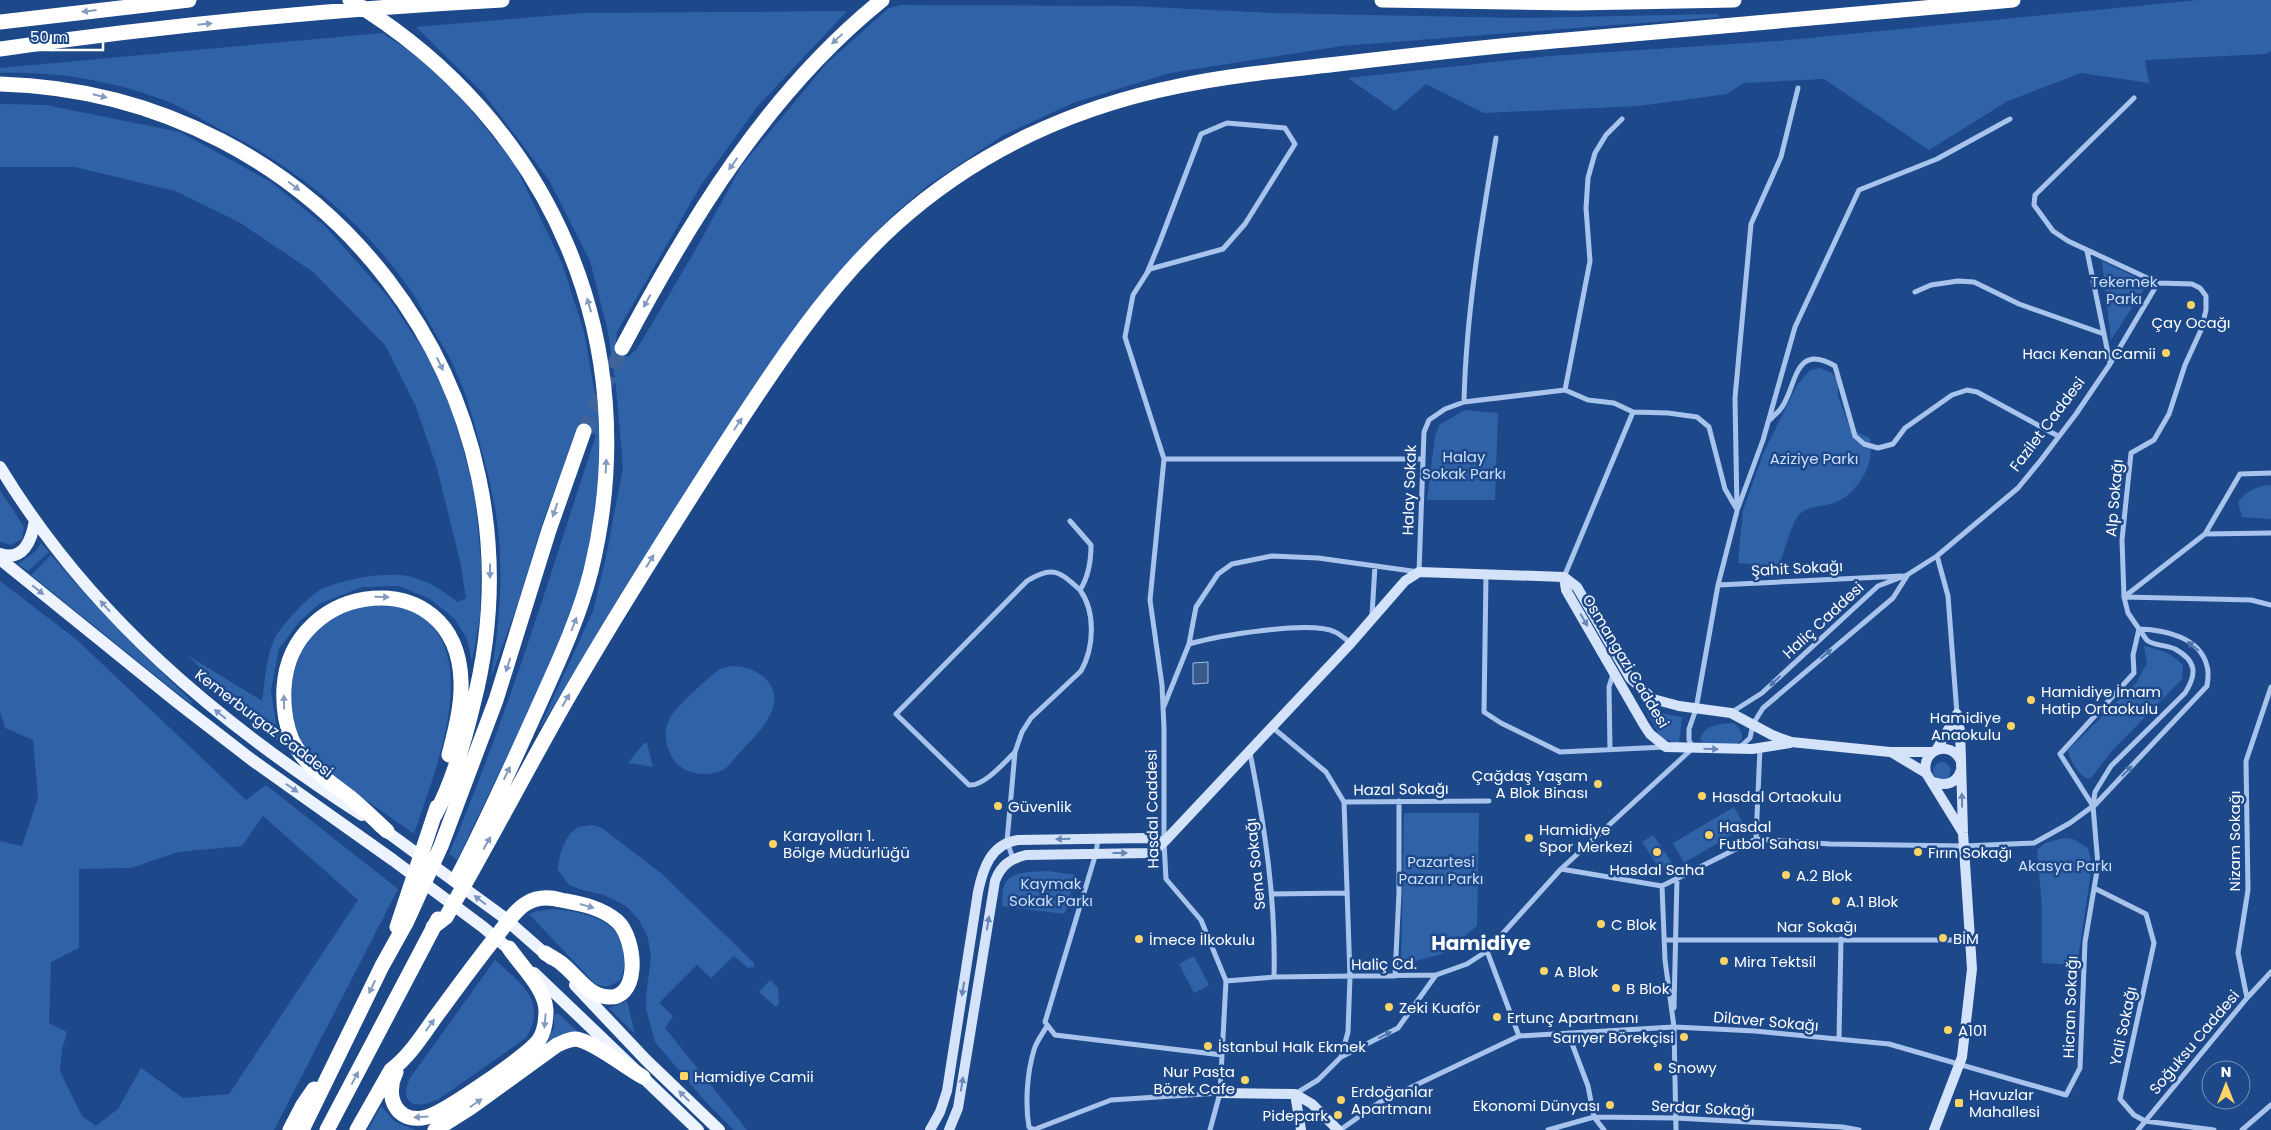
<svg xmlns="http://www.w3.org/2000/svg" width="2271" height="1130" font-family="Poppins,sans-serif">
<rect width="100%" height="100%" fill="#1d498a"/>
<path fill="#3062a8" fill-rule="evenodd" d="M2198,0H2271V51L2265,54L2145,60L2149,83L2081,73L2008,101L1929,150L1824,79L1744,83L1727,94L1639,106L1484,113L1426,84L1395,111L1348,78L1550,56L1777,41Z
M901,5L1131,6L1273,13L1518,18L1718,14L1719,17L1342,46L1170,73L1073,103L1002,136L930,184L897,211L866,243L615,607L538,731L593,611L606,557L623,467L616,387L608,332L590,261L549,180L484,94L416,27L583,13L847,11L757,107L701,185L617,332L615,351L628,357L637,349L696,249L742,165L827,63L889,8Z
M382,33L413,53L452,87L514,163L562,263L584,332L600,422V462L592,537L577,598L559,648L457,860L449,854C507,718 550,575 596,435L579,427L543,521L518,604L491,677C497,637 502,598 500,557C499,520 491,484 481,448C474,422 467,396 456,372C451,358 442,345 435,333C427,320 421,306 413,294C365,222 294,166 218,128C201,119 184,108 166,101C115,81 55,71 0,73V68Z
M0,104L46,105L180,132L271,182L325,226L389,298L436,369L457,426L475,495L481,563L480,616L472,662L467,639L455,619L430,599L399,586L362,587L319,604L299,622L279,649L271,690L276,724L291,752L259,725L187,655L262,701C265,682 266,655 275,638C282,625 309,595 322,589C345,579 383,572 408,576C427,580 443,591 458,602L466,598L460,561L437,468L416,407L385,345L313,272L239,222L175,191L75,167H0Z
M2102,261L2148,283L2111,340Z
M1820,368L1832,373L1838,381V396L1849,425L1854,431L1870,438C1875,464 1859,493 1834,503C1823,507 1806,505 1798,516C1791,525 1784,553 1779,566L1738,563L1743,510L1763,454L1797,385L1810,370Z
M1465,410L1498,413L1495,500H1427L1435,437L1439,425Z
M2271,485V519L2242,517L2238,502C2247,490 2256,487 2271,485Z
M0,490L24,527L22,539L11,545L0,542Z
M41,543L49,552L28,571L18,564L37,550Z
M51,555C95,607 142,655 192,701L191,704L31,575Z
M0,581L77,640L246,800L266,785L398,889L274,1130H0V841L22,846L38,798L33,740L5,728L0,711ZM263,816L358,900L229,1094L183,1098L141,1068L118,1109L96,1126L82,1116L60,1071L62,1049L67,1032L49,1023L51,962L79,948V869L131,868L178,852L242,846Z
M368,603C383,604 399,604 413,611C487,650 433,776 414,834L332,776L303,750L294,733L289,688L300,653L312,635L329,619Z
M2144,646C2159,649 2173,654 2183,665L2182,679L2110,753L2092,777L2088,779C2079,776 2069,759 2068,750L2136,683L2147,663Z
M731,666C759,666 786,687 769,717C763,729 752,739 743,749C737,755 731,764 725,769C716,774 705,775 695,773C684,771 674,763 670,753C665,742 664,730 669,720C677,705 704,682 717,671C721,668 726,667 731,666Z
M1643,705L1659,713L1682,717L1679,744L1661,738Z
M1733,723C1739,728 1743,731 1742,740L1736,745L1704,744L1700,740C1704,724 1720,724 1733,723Z
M644,743H647L653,767L628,763Z
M1933 771a9 9 0 1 1 18 0a9 9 0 1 1-18 0Z
M1734,807L1745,827L1684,863L1673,843Z
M1404,813H1479L1477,926L1442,954L1401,965Z
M592,825L602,828L662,874L754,963V967L748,968L734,956L711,978L697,965L659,1003L673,1016L665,1028L747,1130H734L705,1101L655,1042L646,1009V996L651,958L648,938L639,920L626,906L604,895L579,889L569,885L558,870C558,857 566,832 579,827C583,826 588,826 592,825Z
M1653,835L1672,863L1660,869L1642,842Z
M2064,838L2073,839L2088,848L2092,865L2077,965L2042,963V907L2037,850L2045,843Z
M1048,871L1075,875L1067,908L1064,914L1002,906C1003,900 1002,892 1004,886C1009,870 1035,872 1048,871Z
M553,909C596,913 637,926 621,979C611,987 604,989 593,982L529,914L537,911Z
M1194,956L1209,985L1194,993L1179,964Z
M495,960C521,983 548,1002 526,1038L439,1099C418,1110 397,1105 410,1078Z
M770,980L778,988L779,1003L776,1007L759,992Z
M627,1001L635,1034L609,1008Z
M558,1013L579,1033L547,1045L546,1043L554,1028V1015Z
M381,1106L395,1122L416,1130H368Z"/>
<path fill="#395a89" stroke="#9bbfee" d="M1208,662V683L1193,684V663Z"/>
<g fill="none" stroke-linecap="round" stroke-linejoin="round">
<path stroke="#3f649c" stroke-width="15" stroke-dasharray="15 8" stroke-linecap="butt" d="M584,431L622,348"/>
<path stroke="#a8c4ec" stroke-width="5" d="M2087,251L2110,363
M1147,273L1150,269L1223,249L1245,224L1295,144L1285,128L1227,123L1201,134L1159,244L1147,273L1133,295L1125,337L1164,459L1150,600L1162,685L1164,728V842L1166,879L1201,920L1226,981L1220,1093L1210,1130
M1915,292L1931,285L1958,281L1974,282L2019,304L2104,334
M1565,390L1590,261L1586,208L1588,178L1595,153L1606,135L1622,119
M1464,402C1466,314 1481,225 1496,138
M1771,419C1774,415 1779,412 1782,407C1797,385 1794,342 1835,366L1855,436L1864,444L1878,448L1893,444L1905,428L1952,395L1967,390L1977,392L2058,436
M1164,459H1421
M1738,508L1763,440L1795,327L1859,190L1937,159L2010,119
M2205,534L2240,474L2271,473
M1937,556L1948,596L1957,714
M1486,575L1484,712L1501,723L1560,752L1665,747
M1564,577L1633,412
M1718,585L1902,576
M2124,597L2205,534L2271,533
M2125,597L2251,600L2271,605
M1372,615L1375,566
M1189,644C1217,636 1310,620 1335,632C1340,634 1346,640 1351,643
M1164,706L1189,644L1196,607L1218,574L1232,564L1272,556L1318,558L1419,572L1424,432L1429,420L1445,409L1464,402L1565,390L1588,400L1614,403L1633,412L1668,413L1697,417L1709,427L1725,489L1736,508
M1732,712L1762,693L1878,586L1907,575L1937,556L2018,488L2041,460L2076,414L2110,364L2158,283
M1272,727L1326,772L1344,802L1350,977L1348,1032L1341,1057L1318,1080L1295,1094
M1740,747L1750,738L1753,724L1763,708L1893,598L1907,576
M1610,750L1609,687L1613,674
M1015,752C1005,762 983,787 969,785L896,714L1027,581C1052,565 1059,571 1080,590
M1250,753C1265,827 1276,901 1274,977
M1344,802L1489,801
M2094,806L2207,686C2208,680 2209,672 2207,666C2200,637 2165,630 2139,629
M1098,839L1096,853L1045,1022L1055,1035L1222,1055
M1756,839L1830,844L1964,846L2034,843L2070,823L2093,806L2060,754L2134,673L2133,655L2139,629L2128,613L2124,597L2122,540L2131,453L2154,440L2169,414L2185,365L2201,330L2206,310V296L2200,288L2192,284L2158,283L2068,241L2053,231L2034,205L2035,195L2134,98
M1013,859L1007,841L1015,752L1022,732L1031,718L1081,671C1094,648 1096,612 1080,590C1089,576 1091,561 1091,545L1070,521
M1561,869L1662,886L1665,960L1674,1027L1676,1130
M1662,886L1756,839L1760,748
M2094,888L2146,914L2154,943L2120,1099L2134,1115L2145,1121L2214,1130
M1271,894L1346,893
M1664,940H1970
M1487,951L1519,1036
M1395,976L1399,892V801
M1226,981L1274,977L1436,975L1467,964L1487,951L1561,869L1693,748L1689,740V729L1696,709L1718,585L1737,511L1735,398L1751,224L1781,157L1798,88
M2247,998L2238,953L2248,890L2246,761L2271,687
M1674,1008L1677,878
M1568,1033L1588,1086L1594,1117L1604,1130
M1839,1039L1841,939
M1341,1057L1398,1028L1436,975
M1033,1130L1111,1100L1220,1093
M1034,1130L1029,1127C1025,1104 1027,1073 1034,1050C1036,1042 1043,1033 1047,1026
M1340,1130L1380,1102L1519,1036L1674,1027L1755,1031L1889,1044L2066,1095L2080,1068L2085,942L2098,865L2093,806L2095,792L2111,766L2185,693C2197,674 2197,661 2175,649C2167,645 2156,646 2148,641C2145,639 2142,632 2139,629
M1548,1130L1594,1117L1676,1118L1842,1127L1859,1130
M2138,1130L2247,998L2271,972
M2242,1130L2271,1105"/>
<path stroke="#d4e3f9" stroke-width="10" d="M1564,577L1566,590L1644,725L1650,734L1666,747L1752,749L1790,743
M1957,714L1960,731L1961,760
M1937,749L1957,714
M1891,752L1926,773
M1933,782C1946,787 1957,783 1961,770
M1220,1093L1295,1094L1312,1104L1338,1130
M1295,1094L1301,1130
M930,1130L940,1112L947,1091L978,892C983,868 991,844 1018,840L1146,838L1164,842
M949,1130L958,1108L995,881C1001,865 1010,859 1026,855L1150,853L1164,842L1351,643L1405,581L1419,572L1564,577L1577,587L1630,678L1653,699L1679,706L1731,713L1772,735L1791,742L1890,752H1932
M1934,1130L1962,1057L1972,969L1963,833L1961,761C1950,739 1921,749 1926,773L1963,833"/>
<path stroke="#edf3ff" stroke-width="12" d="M0,467C90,616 218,722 362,815
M0,554C24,562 32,539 35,520
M0,559L177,702L252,760L393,860L483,927L516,955
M379,826L502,916L551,959
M534,973L698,1130
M575,985L646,1060L719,1130"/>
<path stroke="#fff" stroke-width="15" d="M350,0C551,121 647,342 591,571C578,622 555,669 534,716C509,771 484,827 456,880
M1382,0L1575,3L1734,0
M0,22L189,0
M0,49C166,25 334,9 502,0
M0,84C322,93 554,391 473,705C464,743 453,781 435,815
M622,348C690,220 768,92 882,0
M387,831C375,820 363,808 351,798C329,781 304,765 292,740C285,723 283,706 284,688C290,579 457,560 461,681C462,706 455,731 449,755
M397,927L437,807
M433,927L446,917C486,848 523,777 562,708C610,624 662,542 714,461C768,378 822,291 896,224C976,152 1074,107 1179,86C1231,75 1285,70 1338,64C1414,55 1490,46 1566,40C1715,27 1864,14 2013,0
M396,1072C384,1096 396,1125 427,1117C445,1112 528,1055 539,1040C545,1031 546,1020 546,1010C545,988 521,966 509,948
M290,1130L303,1105L314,1089
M302,1130L382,966L407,921L441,846L496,700L549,530L584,431
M327,1130L438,919
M357,1130L391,1070C410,1056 423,1034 437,1015C457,988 477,960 499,933C507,923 516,909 527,903C537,897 550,897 561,900C581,904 601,907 617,921C637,939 642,1006 602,996C586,992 574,973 561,963C556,959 550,956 545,953
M435,1130L470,1108L557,1045C564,1042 572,1037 580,1040C598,1045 625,1067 643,1077"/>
</g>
<defs><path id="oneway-solid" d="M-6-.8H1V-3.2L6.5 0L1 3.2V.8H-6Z" transform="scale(1.25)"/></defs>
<g fill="#839bbf">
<use href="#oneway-solid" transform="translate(89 11) rotate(173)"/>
<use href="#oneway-solid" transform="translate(205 24) rotate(-6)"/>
<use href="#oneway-solid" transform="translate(837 39) rotate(137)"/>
<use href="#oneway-solid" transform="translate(100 96) rotate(13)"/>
<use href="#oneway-solid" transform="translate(733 164) rotate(126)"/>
<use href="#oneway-solid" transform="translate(294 186) rotate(37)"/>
<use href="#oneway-solid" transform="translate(647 301) rotate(119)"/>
<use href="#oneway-solid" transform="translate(589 305) rotate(-106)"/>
<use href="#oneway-solid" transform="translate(440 364) rotate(65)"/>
<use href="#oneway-solid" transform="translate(738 424) rotate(-56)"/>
<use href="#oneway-solid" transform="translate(606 466) rotate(-87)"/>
<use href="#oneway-solid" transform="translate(555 510) rotate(109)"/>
<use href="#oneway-solid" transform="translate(650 561) rotate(-58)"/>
<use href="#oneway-solid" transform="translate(490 571) rotate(90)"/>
<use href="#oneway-solid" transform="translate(382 597) rotate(2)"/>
<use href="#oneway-solid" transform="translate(574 624) rotate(-69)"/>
<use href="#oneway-solid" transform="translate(508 665) rotate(108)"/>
<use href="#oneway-solid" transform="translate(566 700) rotate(-60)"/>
<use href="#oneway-solid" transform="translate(284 702) rotate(-92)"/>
<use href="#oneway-solid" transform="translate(507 773) rotate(-64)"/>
<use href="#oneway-solid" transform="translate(487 843) rotate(-60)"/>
<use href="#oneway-solid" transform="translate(587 906) rotate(16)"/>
<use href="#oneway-solid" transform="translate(372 987) rotate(115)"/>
<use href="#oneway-solid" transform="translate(545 1021) rotate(95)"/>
<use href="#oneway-solid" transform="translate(430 1025) rotate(-54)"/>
<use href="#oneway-solid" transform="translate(355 1078) rotate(-62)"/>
<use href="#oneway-solid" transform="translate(476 1103) rotate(-35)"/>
<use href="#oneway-solid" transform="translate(421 1117) rotate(176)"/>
</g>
<g fill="#7b96bf">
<use href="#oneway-solid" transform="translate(38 590) rotate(39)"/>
<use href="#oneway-solid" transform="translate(105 606) rotate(-132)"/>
<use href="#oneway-solid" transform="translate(220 714) rotate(-141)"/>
<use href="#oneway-solid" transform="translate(292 788) rotate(35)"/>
<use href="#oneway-solid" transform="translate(480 900) rotate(-143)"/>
<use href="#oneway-solid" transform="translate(684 1096) rotate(-136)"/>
</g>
<g fill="#6687b6">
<use href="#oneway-solid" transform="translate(1584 620) rotate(60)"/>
<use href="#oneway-solid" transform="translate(1711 749) rotate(1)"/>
<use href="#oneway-solid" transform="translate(1962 800) rotate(-91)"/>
<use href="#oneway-solid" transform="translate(1063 839) rotate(179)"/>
<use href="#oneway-solid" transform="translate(1120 853)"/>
<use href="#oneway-solid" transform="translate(988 923) rotate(-81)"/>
<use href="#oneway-solid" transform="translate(963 989) rotate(99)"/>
<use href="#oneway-solid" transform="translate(962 1084) rotate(-81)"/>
</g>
<g fill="#4e74ac">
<use href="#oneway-solid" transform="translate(2193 646) rotate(-141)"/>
<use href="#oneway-solid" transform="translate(1826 654) rotate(-40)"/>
<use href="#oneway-solid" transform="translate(1775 681) rotate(137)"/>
<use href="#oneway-solid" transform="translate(2127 771) rotate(-46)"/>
<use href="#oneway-solid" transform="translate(1385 1035) rotate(-26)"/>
</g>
<g fill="#fcd566" stroke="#1d498a" stroke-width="2">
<circle cx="2191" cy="305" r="5"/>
<circle cx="2166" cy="353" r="5"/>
<circle cx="2031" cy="700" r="5"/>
<circle cx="2011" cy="726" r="5"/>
<circle cx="1598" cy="784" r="5"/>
<circle cx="1702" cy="796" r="5"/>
<circle cx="998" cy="806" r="5"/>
<circle cx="1709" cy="835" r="5"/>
<circle cx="1529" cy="838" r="5"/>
<circle cx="773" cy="844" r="5"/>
<circle cx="1657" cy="852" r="5"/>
<circle cx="1918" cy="852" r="5"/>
<circle cx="1786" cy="875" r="5"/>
<circle cx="1836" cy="901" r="5"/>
<circle cx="1601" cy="924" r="5"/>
<circle cx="1943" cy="938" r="5"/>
<circle cx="1139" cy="939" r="5"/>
<circle cx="1724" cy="961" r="5"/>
<circle cx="1544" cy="971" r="5"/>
<circle cx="1616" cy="988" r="5"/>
<circle cx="1389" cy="1007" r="5"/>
<circle cx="1497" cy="1017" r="5"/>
<circle cx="1948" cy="1030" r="5"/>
<circle cx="1684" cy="1037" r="5"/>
<circle cx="1208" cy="1046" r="5"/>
<circle cx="1658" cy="1067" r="5"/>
<rect x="679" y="1071" width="10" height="10" rx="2.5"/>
<circle cx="1245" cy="1080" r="5"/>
<circle cx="1341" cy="1100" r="5"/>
<rect x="1954" y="1098" width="10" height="10" rx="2.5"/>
<circle cx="1610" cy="1105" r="5"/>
<circle cx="1338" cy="1115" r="5"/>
</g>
<g text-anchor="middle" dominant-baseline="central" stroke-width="5" stroke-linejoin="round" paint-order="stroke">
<g font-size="15" fill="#cddff9" stroke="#1d498a">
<text x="2124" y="281">Tekemek<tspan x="2124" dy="17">Parkı</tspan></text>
<text x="1464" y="456">Halay<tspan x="1464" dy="17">Sokak Parkı</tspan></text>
<text x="1814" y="458">Aziziye Parkı</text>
<text x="1441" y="861">Pazartesi<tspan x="1441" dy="17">Pazarı Parkı</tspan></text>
<text x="2065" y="865">Akasya Parkı</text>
<text x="1051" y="883">Kaymak<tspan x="1051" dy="17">Sokak Parkı</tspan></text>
</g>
<g font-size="15" fill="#fff" stroke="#1d498a" text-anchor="start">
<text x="2191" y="322" text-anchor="middle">Çay Ocağı</text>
<text x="2156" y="353" text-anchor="end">Hacı Kenan Camii</text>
<text x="2041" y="691">Hamidiye İmam<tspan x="2041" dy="17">Hatip Ortaokulu</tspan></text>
<text x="2001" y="717" text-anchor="end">Hamidiye<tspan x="2001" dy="17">Anaokulu</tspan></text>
<text x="1588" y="775" text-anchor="end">Çağdaş Yaşam<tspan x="1588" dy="17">A Blok Binası</tspan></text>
<text x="1712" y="796">Hasdal Ortaokulu</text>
<text x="1008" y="806">Güvenlik</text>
<text x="1719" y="826">Hasdal<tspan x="1719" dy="17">Futbol Sahası</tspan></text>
<text x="1539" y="829">Hamidiye<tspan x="1539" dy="17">Spor Merkezi</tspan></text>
<text x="783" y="835">Karayolları 1.<tspan x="783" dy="17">Bölge Müdürlüğü</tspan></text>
<text x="1928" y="852">Fırın Sokağı</text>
<text x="1657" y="869" text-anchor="middle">Hasdal Saha</text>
<text x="1796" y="875">A.2 Blok</text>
<text x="1846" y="901">A.1 Blok</text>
<text x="1611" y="924">C Blok</text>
<text x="1953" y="938">BİM</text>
<text x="1149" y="939">İmece İlkokulu</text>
<text x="1734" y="961">Mira Tektsil</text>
<text x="1554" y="971">A Blok</text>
<text x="1626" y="988">B Blok</text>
<text x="1399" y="1007">Zeki Kuaför</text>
<text x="1507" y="1017">Ertunç Apartmanı</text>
<text x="1958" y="1030">A101</text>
<text x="1674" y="1037" text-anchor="end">Sarıyer Börekçisi</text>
<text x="1218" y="1046">İstanbul Halk Ekmek</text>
<text x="1668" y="1067">Snowy</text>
<text x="1235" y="1071" text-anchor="end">Nur Pasta<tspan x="1235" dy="17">Börek Cafe</tspan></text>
<text x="694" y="1076">Hamidiye Camii</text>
<text x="1351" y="1091">Erdoğanlar<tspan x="1351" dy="17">Apartmanı</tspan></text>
<text x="1969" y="1094">Havuzlar<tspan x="1969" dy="17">Mahallesi</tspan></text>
<text x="1600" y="1105" text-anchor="end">Ekonomi Dünyası</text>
<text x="1328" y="1115" text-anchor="end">Pidepark</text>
</g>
<g font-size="15" fill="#fff" stroke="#1d498a">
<text transform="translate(2047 424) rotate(-53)">Fazilet Caddesi</text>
<text transform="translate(1409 490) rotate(-88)">Halay Sokak</text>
<text transform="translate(2114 498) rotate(-85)">Alp Sokağı</text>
<text transform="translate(1797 568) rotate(-3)">Şahit Sokağı</text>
<text transform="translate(1823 620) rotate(-43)">Haliç Caddesi</text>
<text transform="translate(1626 661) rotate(59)">Osmangazi Caddesi</text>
<text transform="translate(264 723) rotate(37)">Kemerburgaz Caddesi</text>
<text transform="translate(1401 789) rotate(-1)">Hazal Sokağı</text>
<text transform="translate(1152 809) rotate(-91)">Hasdal Caddesi</text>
<text transform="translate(2234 841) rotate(-90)">Nizam Sokağı</text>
<text transform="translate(1255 864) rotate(-96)">Sena Sokağı</text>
<text x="1817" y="926">Nar Sokağı</text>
<text transform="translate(1384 964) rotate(-1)">Haliç Cd.</text>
<text transform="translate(2070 1007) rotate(-88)">Hicran Sokağı</text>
<text transform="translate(1766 1021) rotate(5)">Dilaver Sokağı</text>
<text transform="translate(2123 1026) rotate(-78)">Yali Sokağı</text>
<text transform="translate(2194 1042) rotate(-50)">Soğuksu Caddesi</text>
<text transform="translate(1703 1108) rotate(3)">Serdar Sokağı</text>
</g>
<g font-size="20" font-weight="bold" fill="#fff" stroke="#1d498a">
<text x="1481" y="943">Hamidiye</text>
</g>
</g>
<g transform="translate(2226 1085)"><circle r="24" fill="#1d498a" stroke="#7792b9"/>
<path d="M0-4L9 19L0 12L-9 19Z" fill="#fcd566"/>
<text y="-8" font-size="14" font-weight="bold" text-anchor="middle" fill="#ffffff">N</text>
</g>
<path d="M22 42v8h81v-8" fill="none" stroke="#ffffff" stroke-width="2.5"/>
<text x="30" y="42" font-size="15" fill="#ffffff" stroke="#1d498a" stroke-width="4" paint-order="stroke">50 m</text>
</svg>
